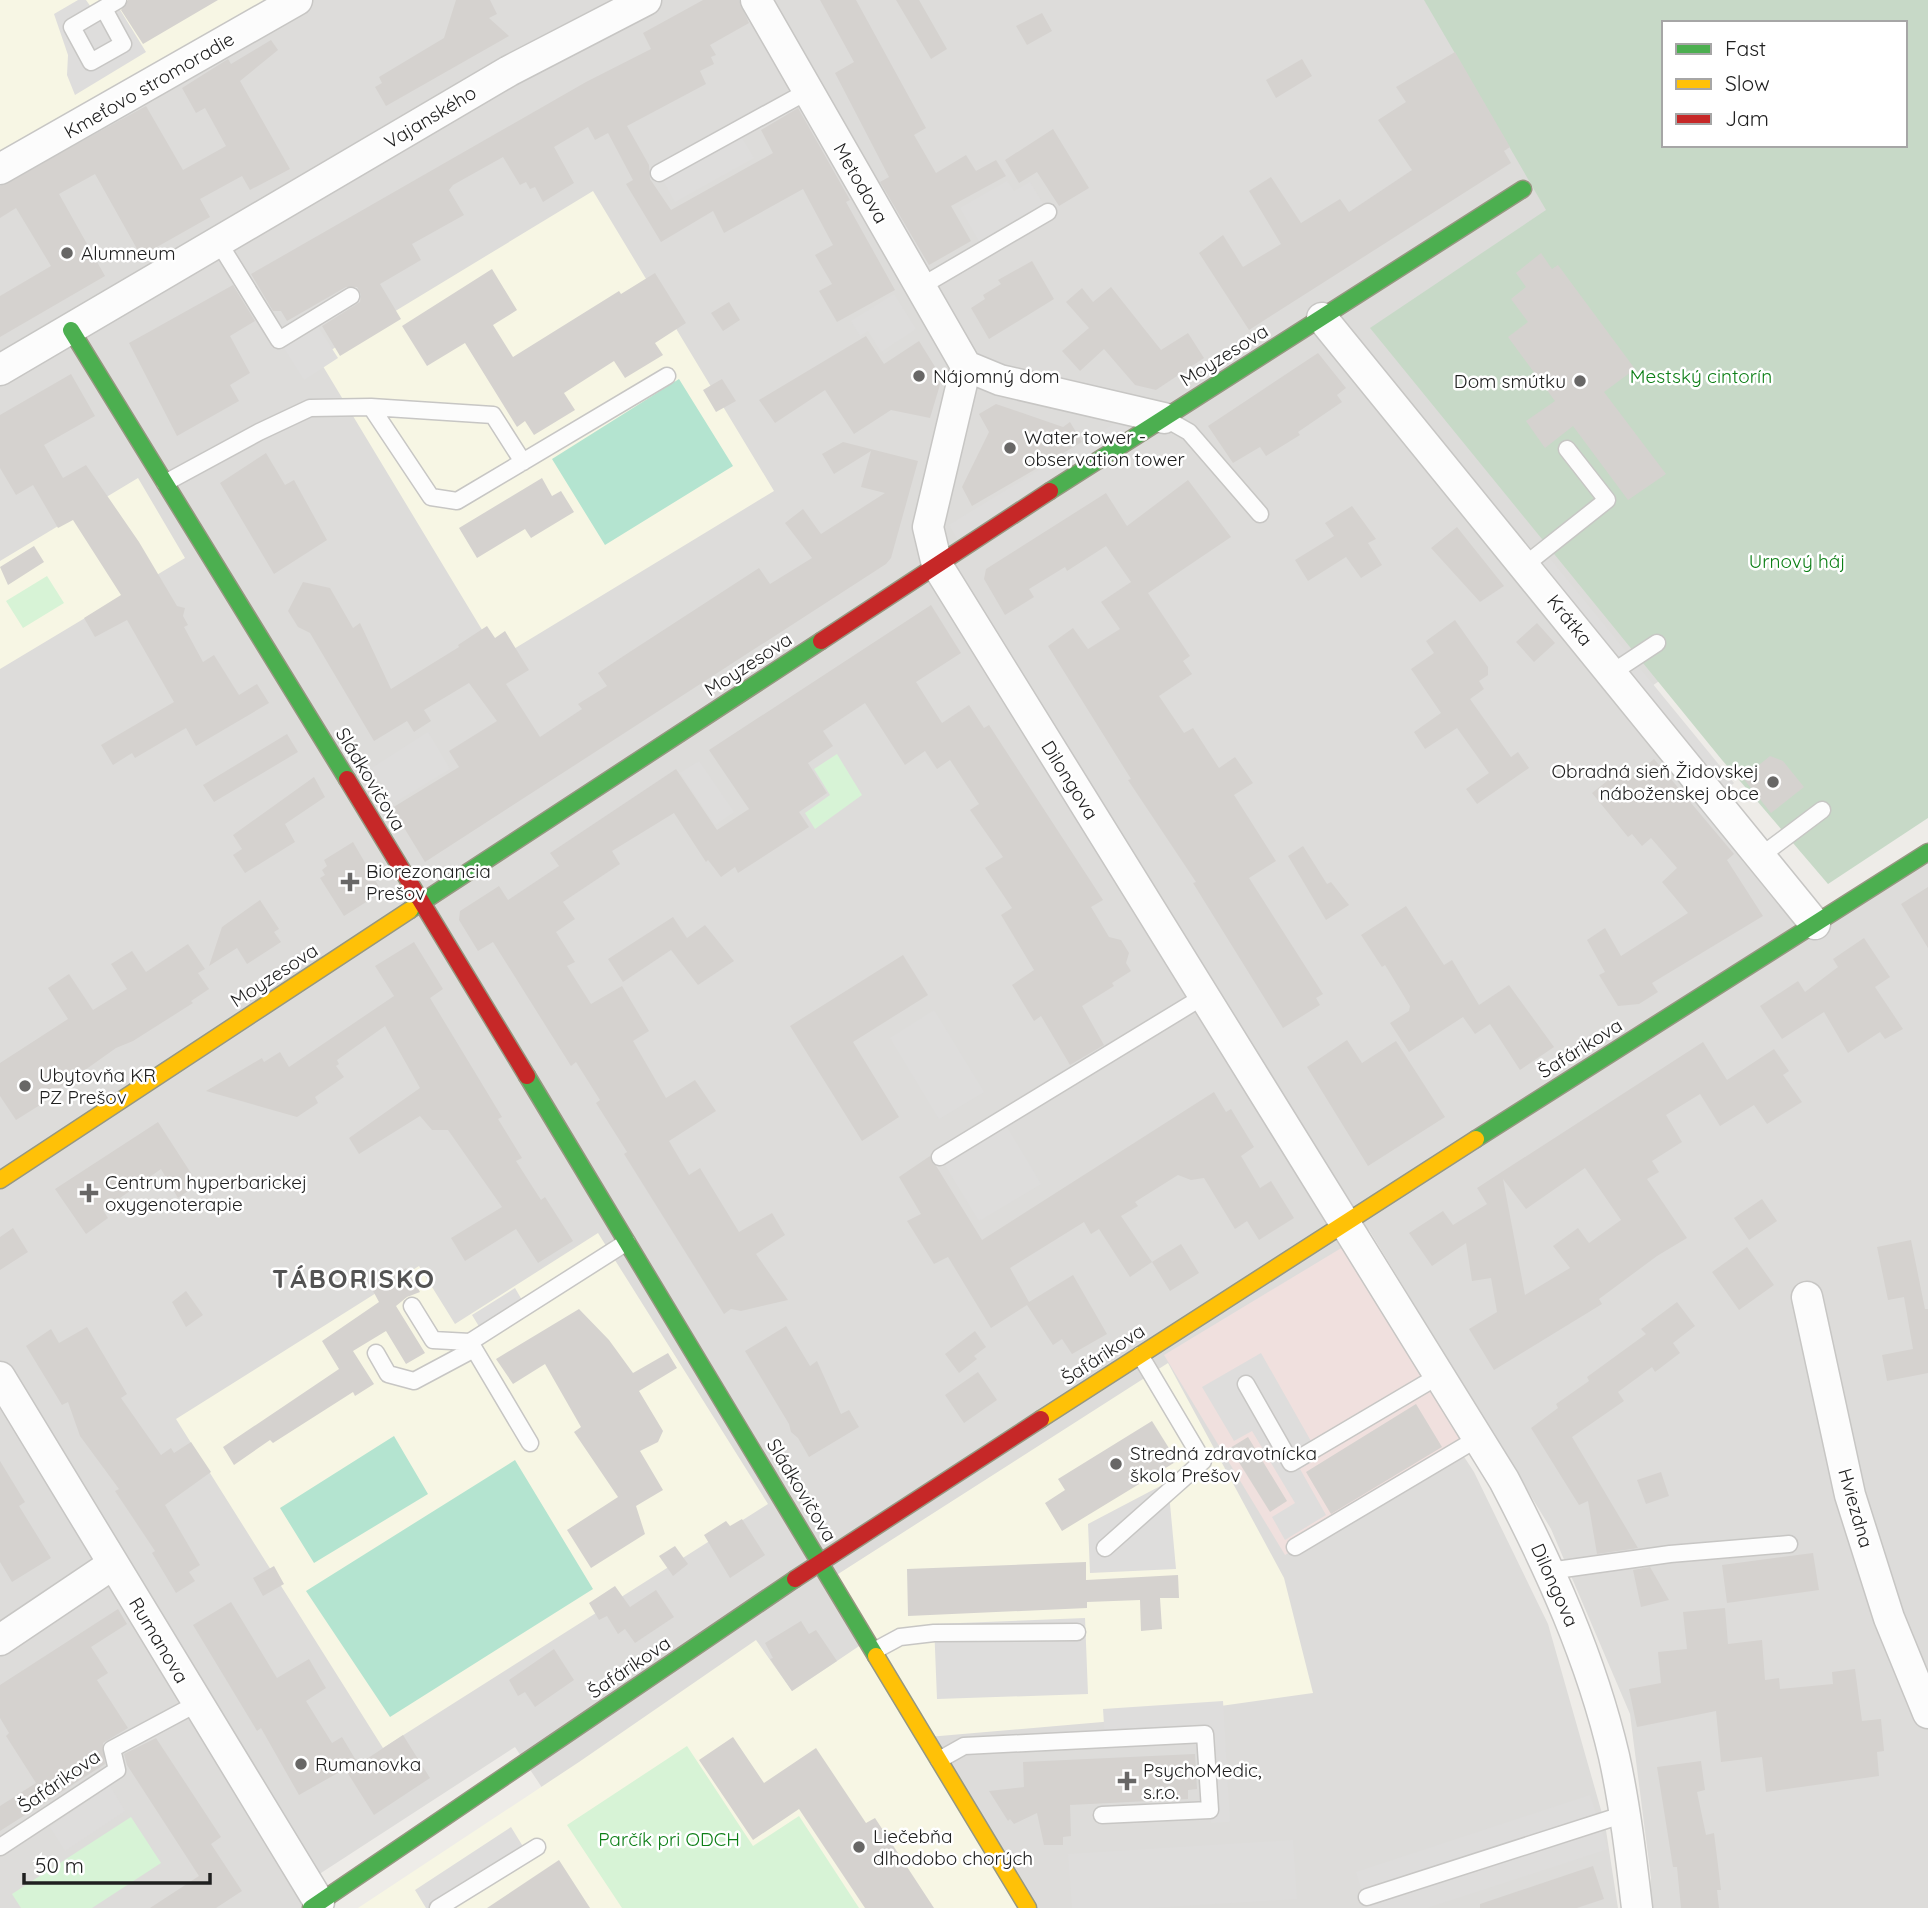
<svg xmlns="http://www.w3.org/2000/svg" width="1928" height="1908" font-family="Quicksand,sans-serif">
<rect width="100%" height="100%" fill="#eeece8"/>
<path fill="#dddcda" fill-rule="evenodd" d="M0,0H1455L1850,552L1643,692L1822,920L1928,851V1908H1649L1651,1878L1630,1714L1551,1529L1369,1230L1332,1255L1474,1472L1548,1624L1605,1824L1618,1908H622L515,1747L304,1884L321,1908H0ZM1168,1364L1312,1693L836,1576Z"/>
<path fill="#f0e0de" d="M1348,1244L1468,1444L1285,1555L1164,1355Z"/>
<path fill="#f7f6e4" d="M0,0H297L0,169Z
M593,191L774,491L499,658L318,358Z
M138,478L185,558L0,669V561Z
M598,1233L768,1504L383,1748L176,1419L419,1266L455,1324Z
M1168,1363L1284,1578L1313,1693L1114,1721L928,1737L1028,1908H358L579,1762L756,1640L792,1691L837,1661L868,1640L835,1576Z"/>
<path fill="#c7d9c7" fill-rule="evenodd" d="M1424,0H1928V818L1828,884L1722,760L1370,328L1546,210ZM1664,23H1905V145H1664Z"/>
<path fill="#d7f3d6" d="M47,576L64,603L23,628L6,601Z
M837,754L862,795L815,829L805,813L830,795L814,769Z
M687,1746L753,1846L799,1816L859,1908H622L567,1825Z
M131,1817L161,1863L92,1908H21L12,1894Z"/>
<path fill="#b4e4d0" d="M679,379L733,466L605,545L552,459Z
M394,1436L428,1494L314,1563L280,1508Z
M515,1460L593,1589L390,1717L306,1591Z"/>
<path fill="#dedddc" d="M78,0H86L93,10L114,0L146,52L75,95L67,75L68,55L54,14Z
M737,130L754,158L675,202L659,173Z
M1007,181L1014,191L1030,182L1048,212L984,250L960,208Z
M894,294L916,329L881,352L868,331L860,336L851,321Z
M313,319L338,358L304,380L279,340Z
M1122,419L1134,437L963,548L949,525Z
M1543,550L1734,783L1716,799L1525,565Z
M428,732L450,769L394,803L372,768Z
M699,761L734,812L715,825L680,773Z
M934,1010L984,1092L939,1119L890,1038Z
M1002,1119L1041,1184L979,1221L940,1157Z
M515,1288L526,1307L483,1333L472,1315Z
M1261,1353L1320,1457L1300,1469L1326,1515L1285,1540L1272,1517L1295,1503L1252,1431L1234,1441L1202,1387Z
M1168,1482L1176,1569L1090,1573L1088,1524Z
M1085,1618L1088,1694L937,1699L934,1624Z
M1223,1701L1230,1822L1211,1823L1205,1734L1105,1740L1103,1709Z
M110,1786L125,1811L65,1851L50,1827Z
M1590,1795L1608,1849L1427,1908H1367L1356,1872Z
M511,1827L527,1853L438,1908H426L415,1890Z
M1293,1840L1297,1899L1149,1908H1072L1068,1854Z"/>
<path fill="#d5d2cf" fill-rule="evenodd" d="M128,0H218L143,44L121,10Z
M456,0H490L497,14L489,18L509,36L386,106L375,87L382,83L379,77L444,38Z
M703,0H739L749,23L710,45L716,55L711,57L714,64L700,71L706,84L627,126L649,165L650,179L671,210L773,153L761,130L798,108L850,200L846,202L895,290L837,322L819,291L832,284L815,255L833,245L803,189L724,233L713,211L661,242L626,184L633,180L608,133L595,140L588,127L554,147L574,183L543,202L535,187L530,189L526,182L520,185L503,157L453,185L449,190L464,215L412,244L421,260L380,284L401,319L340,356L322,326L360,302L361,295L357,287H346L287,321L281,311H273L251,274L586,82L651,49L643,33Z
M820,0H856L926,128L914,135L936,173L966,155L976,171L996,160L1006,176L951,206L971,241L929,265L880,182L889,177L835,73L854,62Z
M896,0H919L947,49L931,59Z
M1042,13L1052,31L1027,45L1016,26Z
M271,40L278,50L240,81L290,169L250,190L242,176L200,199L210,217L141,256L95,174L59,194L105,276L0,337V296L51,266L16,208L0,218V186L146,106L183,170L226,146L205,108L196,113L182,88L228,59L231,64Z
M1455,52L1510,147L1504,151L1511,163L1249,330L1199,253L1223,235L1243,267L1281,244L1249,191L1271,177L1301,223L1340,199L1349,212L1412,170L1378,120L1406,102L1396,87Z
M1302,59L1312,76L1276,98L1266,80Z
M1053,129L1089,188L1059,206L1037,172L1019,183L1005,160Z
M1541,253L1552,269L1558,265L1635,369L1604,392L1666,474L1628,500L1573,426L1545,448L1526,421L1555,401L1508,337L1528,322L1511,299L1526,287L1516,273Z
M1032,261L1054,299L989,339L971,308L985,299L983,295L1001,284L998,280Z
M492,269L517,310L493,325L513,357L619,291L621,294L655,273L686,323L655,343L663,355L625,378L614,361L564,393L575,410L534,435L525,421L517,427L465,343L427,366L402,326Z
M233,285L255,321L230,336L250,373L230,385L239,401L177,436L129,343Z
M1111,287L1161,350L1188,333L1204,358L1156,390L1135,385L1104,349L1080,371L1062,351L1089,328L1066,302L1082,288L1093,302Z
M729,302L740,320L723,331L711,313Z
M866,336L884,364L919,341L942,378L930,418L891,410L854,434L825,390L775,423L759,400Z
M1318,353L1346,388L1337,395L1342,402L1298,432L1300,435L1266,456L1260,447L1233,463L1208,426Z
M71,374L95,416L44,445L63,478L86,465L139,542L177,606L185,608L183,616L188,625L184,627L203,662L214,655L239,695L257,684L269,703L196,746L186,728L135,758L132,753L113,765L101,745L174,702L127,620L95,637L84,618L121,595L73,520L58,528L33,485L16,495L0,468V415Z
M722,379L736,401L716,412L703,390Z
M996,404L1063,427L1070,422L1082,442L972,506L962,487L989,432L979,414Z
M843,442L918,461L891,558L886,564L425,862L392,808L459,767L449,751L497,721L469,683L424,710L431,721L414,732L407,721L374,741L310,633L298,627L288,611L303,582L330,588L353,628L360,623L391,689L459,647L458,645L487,626L495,638L505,631L529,670L506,684L540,737L582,709L578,704L607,686L598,673L625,655L759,568L770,584L812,558L785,523L803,509L821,534L885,493L861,487L871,451L834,474L822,454Z
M266,453L285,485L294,480L327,540L274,574L220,483Z
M542,478L552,496L561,491L574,512L531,538L525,529L477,558L459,528Z
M1188,480L1231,537L1148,593L1190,656L1183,661L1192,674L1159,696L1184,733L1193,728L1219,768L1235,757L1253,783L1234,795L1276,861L1249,878L1323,994L1316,998L1320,1005L1283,1028L1193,883L1196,882L1128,780L1131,779L1048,646L1073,628L1088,649L1120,629L1101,602L1131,582L1106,546L1067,571L1065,567L1029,589L1034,597L1005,615L984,579L986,569L1106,493L1127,526Z
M1352,506L1376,539L1368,543L1382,565L1361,578L1346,557L1308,581L1295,560L1334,536L1325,523Z
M1457,527L1504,586L1480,602L1431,548Z
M34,546L44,562L8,585L0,567Z
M931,605L961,653L916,682L942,723L969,705L984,728L989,725L1103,900L1091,907L1109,937L1121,940L1129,953L1126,963L1131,971L1112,983L1114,986L1082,1006L1104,1045L1070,1065L1041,1016L1034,1021L1012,985L1034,970L1001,915L1012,908L985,868L1003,857L970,810L979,804L950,760L937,769L925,751L905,765L865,703L823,731L833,746L808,763L827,793L799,812L809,827L738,873L735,867L721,877L708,860L706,862L674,813L612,851L620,864L563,902L575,919L556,932L575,962L567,966L591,1004L622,986L649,1031L633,1041L666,1098L695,1080L716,1111L669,1141L689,1175L700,1168L739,1232L772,1213L785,1235L756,1254L788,1300L741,1311L731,1309L724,1314L624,1154L627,1152L596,1103L600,1100L576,1062L571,1066L493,942L478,951L459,920L460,911L499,886L508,900L559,866L550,853L676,769L717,830L749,809L709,750Z
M1455,620L1488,667V675L1479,681L1484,689L1470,699L1511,757L1518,752L1529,768L1477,804L1466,789L1489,773L1457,728L1425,749L1414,732L1441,713L1411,669L1434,653L1426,641Z
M1537,623L1555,643L1534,662L1516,642Z
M287,734L298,752L214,802L203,785Z
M1770,756L1783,761L1804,787L1771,813L1743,778Z
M1654,759L1734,854L1727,860L1763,916L1652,983L1658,992L1639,1004L1618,1006L1599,975L1605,972L1587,940L1605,928L1621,956L1688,913L1662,882L1677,868L1651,838L1642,846L1632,834L1628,837L1592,793L1621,770L1629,780Z
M314,777L325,797L285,824L295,842L245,873L233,855L242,849L233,835Z
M353,842L382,892L344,916L320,878L325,875L322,870L327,866L324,860Z
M1303,846L1327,884L1331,882L1349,905L1326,920L1288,856Z
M1928,887V948L1901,904Z
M260,900L279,929L274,932L281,942L247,964L237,948L209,966L222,927Z
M1406,906L1444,965L1452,960L1479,1005L1509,985L1554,1047L1520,1070L1490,1024L1475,1034L1463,1017L1409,1052L1390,1023L1409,1011L1410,1006L1385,965L1382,967L1361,935Z
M673,917L687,938L705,925L734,961L698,985L671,950L623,982L608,959Z
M1864,938L1890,977L1875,987L1903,1029L1885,1039L1880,1032L1848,1053L1824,1012L1782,1039L1760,1006L1798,981L1805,992L1838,967L1833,959Z
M414,942L443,989L430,998L502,1117L498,1119L522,1158L516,1161L541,1200L545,1197L573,1241L538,1263L516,1229L465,1261L451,1238L502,1207L448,1130H432L420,1116L359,1154L349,1138L420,1088L385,1026L337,1060L339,1064L336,1066L344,1077L315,1097L318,1103L297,1117L206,1091L262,1058L264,1062L280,1052L289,1067L394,996L375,966Z
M188,944L205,969L198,973L209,989L191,1001L193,1003L133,1041L116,1048L54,1092L56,1095L16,1120L0,1096V1063L68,1019L48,988L69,974L93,1010L127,989L111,964L132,951L146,972Z
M903,955L928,995L853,1042L899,1117L862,1141L790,1026Z
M1347,1040L1362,1063L1396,1041L1445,1117L1368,1166L1307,1067Z
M1703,1042L1727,1080L1774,1049L1789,1071L1783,1075L1802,1102L1767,1124L1754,1105L1720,1126L1700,1094L1666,1115L1682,1142L1652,1161L1659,1172L1647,1179L1687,1238L1657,1256L1599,1299L1602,1304L1494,1370L1469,1329L1497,1312L1491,1278L1472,1281L1466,1243L1432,1266L1409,1233L1443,1211L1453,1225L1487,1204L1477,1188ZM1585,1168L1621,1220L1589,1243L1578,1228L1553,1246L1570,1268L1525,1295L1503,1179L1526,1209Z
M1214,1092L1226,1112L1231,1109L1254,1147L1241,1156L1260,1188L1271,1181L1294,1218L1259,1240L1247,1221L1235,1229L1204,1178L1191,1180L1178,1175L1135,1202L1138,1206L1121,1216L1152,1262L1130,1277L1099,1229L1091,1234L1084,1222L1010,1268L1029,1302L1073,1275L1107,1334L1072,1354L1062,1339L1053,1345L1027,1305L991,1328L948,1257L934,1264L907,1221L921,1214L899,1177L930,1156L982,1240Z
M158,1122L198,1184L178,1198L161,1169L103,1210L108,1218L86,1234L55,1189Z
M1762,1199L1777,1221L1749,1240L1734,1218Z
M13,1228L28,1252L0,1270V1237Z
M1911,1240L1925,1309H1928V1373L1887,1381L1882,1355L1913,1349L1904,1297L1888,1300L1877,1247Z
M1181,1244L1199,1273L1170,1291L1152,1262Z
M1747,1247L1774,1285L1739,1310L1712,1272Z
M406,1268L420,1292L407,1297L396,1306L425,1353L406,1364L386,1331L353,1351L374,1384L355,1396L353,1392L273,1443L270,1440L234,1465L223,1447L339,1369L322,1341L379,1302L372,1289Z
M186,1291L203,1315L186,1327L172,1302Z
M1677,1302L1695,1326L1673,1343L1680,1353L1655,1372L1652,1367L1618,1392L1624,1401L1572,1437L1638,1548L1597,1554L1588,1501L1579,1505L1531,1428L1558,1408L1556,1404L1589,1381L1587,1377L1646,1334L1641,1329Z
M579,1309L609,1340L633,1373L668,1353L677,1368L639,1391L663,1431L658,1442L640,1451L663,1490L636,1506L645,1534L591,1568L567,1530L618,1497L574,1432L581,1427L545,1364L513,1384L496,1359Z
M786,1326L810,1366L817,1361L841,1414L849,1410L859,1427L809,1457L798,1438L791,1432L789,1424L745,1351Z
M87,1327L127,1394L121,1398L161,1455L171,1448L174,1453L191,1442L211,1472L165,1505L200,1565L189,1572L195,1581L176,1593L152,1553L155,1551L115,1491L119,1489L80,1436L68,1402L62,1405L26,1346L51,1329L59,1343Z
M975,1331L986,1347L974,1356L977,1359L959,1373L945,1354Z
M978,1372L997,1400L964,1423L945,1395Z
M1416,1404L1442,1447L1331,1514L1306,1472Z
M1152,1421L1177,1461L1062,1531L1045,1503L1065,1490L1058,1479Z
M1248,1437L1287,1501L1270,1512L1230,1448Z
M0,1461L25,1502L19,1506L51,1558L12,1582L0,1562Z
M1661,1472L1669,1496L1646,1504L1637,1480Z
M742,1519L765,1555L730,1578L704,1535L726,1521L730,1526Z
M675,1546L688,1564L673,1576L659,1556Z
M1813,1553L1819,1590L1727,1603L1722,1565Z
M1086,1562V1580L1178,1575L1179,1598H1160L1162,1629L1141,1631L1140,1600L1087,1602V1608L908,1616L907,1569Z
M274,1566L284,1584L263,1596L253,1578Z
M1650,1567L1669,1600L1641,1607L1633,1570Z
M615,1586L630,1607L656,1590L674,1617L635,1643L625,1629L618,1634L607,1616L599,1620L589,1603Z
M231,1602L277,1678L309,1659L326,1688L306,1701L332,1743L342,1737L357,1762L299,1795L261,1728L257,1731L193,1625Z
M1725,1608L1728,1644L1762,1640L1765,1680L1779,1678L1780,1689L1833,1684L1832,1672L1855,1669L1862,1721L1881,1719L1884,1751L1877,1752L1879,1776L1766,1792L1762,1757L1721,1762L1716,1711L1637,1727L1629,1689L1661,1683L1658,1652L1687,1649L1683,1612Z
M118,1609L127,1624L91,1647L108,1673L97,1680L128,1728L103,1743L105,1764L0,1831V1806L36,1783L6,1736L9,1733L0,1718V1685Z
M801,1621L809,1634L816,1630L837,1661L792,1691L770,1659L773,1658L765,1643Z
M554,1649L574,1680L535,1707L525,1692L518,1696L509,1680Z
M403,1735L430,1778L374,1815L347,1772Z
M733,1737L764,1783L816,1748L866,1823L875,1818L934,1908H865L799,1809L753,1840L699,1760Z
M156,1738L221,1837L211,1844L242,1891L216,1908H150L199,1876L127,1765L124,1754Z
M1195,1754L1197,1789L1188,1790V1799L1070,1805L1071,1836L1063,1837V1845H1044L1037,1813L1014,1824L1010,1819L1008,1821L989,1791L1024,1787L1023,1762Z
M1701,1761L1705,1790L1697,1792L1706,1835L1714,1833L1721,1890H1717L1719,1908H1681L1677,1867H1673L1657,1767Z
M559,1860L590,1908H487Z
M1593,1866L1604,1899L1577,1908H1480V1904Z"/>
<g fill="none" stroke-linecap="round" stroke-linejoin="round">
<defs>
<path id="lane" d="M104,9L123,44L91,62L72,27L118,0
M659,173L808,91
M219,243L279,340L351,296
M920,287L1048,212
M371,407L493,415L523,462
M1166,419L1189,432L1260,514
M165,483L259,432L310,408L371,407L431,497L457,501L667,376
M1525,565L1607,500L1567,449
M1613,672L1657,643
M1762,855L1822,810
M940,1157L1204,996
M412,1306L433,1340L470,1342
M376,1353L388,1374L414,1381L474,1349
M1246,1384L1291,1463L1440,1375
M530,1443L470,1342L627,1242
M1295,1547L1480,1437
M1105,1548L1203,1461L1140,1355
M1549,1571L1670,1554L1789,1544
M874,1651L900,1637L934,1633L1077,1632
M939,1760L964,1746L1205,1734L1210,1810L1102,1815
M0,1847L117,1770L112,1749L196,1704
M1367,1897L1625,1814
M438,1908L537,1847"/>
<path id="street" d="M756,0L966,366
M0,169L297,0
M1322,318L1815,924
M966,366L928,527L937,565L1504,1480C1550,1568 1591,1658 1614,1756C1625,1806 1631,1857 1637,1908
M966,366L1000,380L1164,418
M0,370L509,71L646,0
M1807,1297L1850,1495L1889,1618L1928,1713
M0,1377L319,1902
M0,1640L113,1564"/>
<path id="fast" d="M71,330L347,779
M1050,491L1523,189
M410,910L821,641
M527,1076L876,1656
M1476,1139L1928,852
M311,1908L795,1579"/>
<path id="slow" d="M0,1180L410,910
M1041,1419L1476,1139
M876,1656L1028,1908"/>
<path id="jam" d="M821,641L1050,491
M347,779L527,1076
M795,1579L1041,1419"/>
</defs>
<use href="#lane" stroke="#c7c6c4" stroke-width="19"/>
<use href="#street" stroke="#c7c6c4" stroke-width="33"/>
<use href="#fast" stroke="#969780" stroke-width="19"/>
<use href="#slow" stroke="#969780" stroke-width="19"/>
<use href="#jam" stroke="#969780" stroke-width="19"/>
<use href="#lane" stroke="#fcfcfc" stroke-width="16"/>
<use href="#street" stroke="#fcfcfc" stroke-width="30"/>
<use href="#fast" stroke="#4caf50" stroke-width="16"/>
<use href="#slow" stroke="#ffc107" stroke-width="16"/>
<use href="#jam" stroke="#c62828" stroke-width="16"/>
</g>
<g fill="#686766" stroke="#fff" stroke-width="2.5">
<circle cx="67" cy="253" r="7"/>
<circle cx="919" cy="376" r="7"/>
<circle cx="1580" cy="381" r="7"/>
<circle cx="1010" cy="448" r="7"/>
<circle cx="1773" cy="782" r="7"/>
<path d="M346.5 871.5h7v7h7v7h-7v7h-7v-7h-7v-7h7z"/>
<circle cx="25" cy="1086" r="7"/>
<path d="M85.5 1182.5h7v7h7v7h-7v7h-7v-7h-7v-7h7z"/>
<circle cx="1116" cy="1464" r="7"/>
<circle cx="301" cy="1764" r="7"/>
<path d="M1123.5 1770.5h7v7h7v7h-7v7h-7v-7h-7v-7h7z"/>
<circle cx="859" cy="1847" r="7"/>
</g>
<g text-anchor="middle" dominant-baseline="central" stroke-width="5" stroke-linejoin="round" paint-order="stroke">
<g font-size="19" fill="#202020" stroke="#fff">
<text transform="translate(149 85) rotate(-30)">Kmeťovo stromoradie</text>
<text transform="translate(430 117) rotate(-31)">Vajanského</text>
<text transform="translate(861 183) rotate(60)">Metodova</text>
<text transform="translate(1224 355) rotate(-32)">Moyzesova</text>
<text transform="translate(1570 620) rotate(51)">Krátka</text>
<text transform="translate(748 664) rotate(-33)">Moyzesova</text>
<text transform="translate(371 779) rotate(59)">Sládkovičova</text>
<text transform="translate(1070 780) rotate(58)">Dilongova</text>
<text transform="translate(274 975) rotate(-33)">Moyzesova</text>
<text transform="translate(1580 1048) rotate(-32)">Šafárikova</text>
<text transform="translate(1103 1354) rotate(-33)">Šafárikova</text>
<text transform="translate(802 1490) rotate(59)">Sládkovičova</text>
<text transform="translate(1856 1508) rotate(74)">Hviezdna</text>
<text transform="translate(1555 1585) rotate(66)">Dilongova</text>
<text transform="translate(159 1640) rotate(59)">Rumanova</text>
<text transform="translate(629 1667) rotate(-34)">Šafárikova</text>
<text transform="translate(59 1781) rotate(-35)">Šafárikova</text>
</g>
<g font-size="19" fill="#202020" stroke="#fff" text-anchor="start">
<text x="81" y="253">Alumneum</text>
<text x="933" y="376">Nájomný dom</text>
<text x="1566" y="381" text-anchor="end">Dom smútku</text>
<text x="1024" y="437">Water tower -<tspan x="1024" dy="22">observation tower</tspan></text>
<text x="1759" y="771" text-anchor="end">Obradná sieň Židovskej<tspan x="1759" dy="22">náboženskej obce</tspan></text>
<text x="366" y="871">Biorezonancia<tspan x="366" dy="22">Prešov</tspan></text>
<text x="39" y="1075">Ubytovňa KR<tspan x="39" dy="22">PZ Prešov</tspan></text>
<text x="105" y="1182">Centrum hyperbarickej<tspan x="105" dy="22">oxygenoterapie</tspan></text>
<text x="1130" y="1453">Stredná zdravotnícka<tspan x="1130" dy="22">škola Prešov</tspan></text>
<text x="315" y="1764">Rumanovka</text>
<text x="1143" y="1770">PsychoMedic,<tspan x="1143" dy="22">s.r.o.</tspan></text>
<text x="873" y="1836">Liečebňa<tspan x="873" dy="22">dlhodobo chorých</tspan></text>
</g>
<g font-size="19" fill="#0c7f16" stroke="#fff">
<text x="1701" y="376">Mestský cintorín</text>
<text x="1797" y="561">Urnový háj</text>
<text x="669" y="1839">Parčík pri ODCH</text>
</g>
<g font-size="26" font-weight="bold" letter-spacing="2" fill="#535353" stroke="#fff">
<text x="354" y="1278">TÁBORISKO</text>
</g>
</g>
<rect x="1662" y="21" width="245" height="126" fill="#ffffff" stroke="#a6a6a6" stroke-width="2"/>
<rect x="1676" y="44" width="35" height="10" fill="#4caf50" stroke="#a6a6a6" stroke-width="2"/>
<text x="1725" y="56" font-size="21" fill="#202020">Fast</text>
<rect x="1676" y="79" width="35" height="10" fill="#ffc107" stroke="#a6a6a6" stroke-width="2"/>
<text x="1725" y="91" font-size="21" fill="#202020">Slow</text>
<rect x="1676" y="114" width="35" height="10" fill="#c62828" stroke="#a6a6a6" stroke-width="2"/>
<text x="1725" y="126" font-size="21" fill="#202020">Jam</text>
<path d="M24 1873v10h186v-10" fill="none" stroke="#202020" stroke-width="3.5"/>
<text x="35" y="1873" font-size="21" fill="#202020" stroke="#ffffff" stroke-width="5" paint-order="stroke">50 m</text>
</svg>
